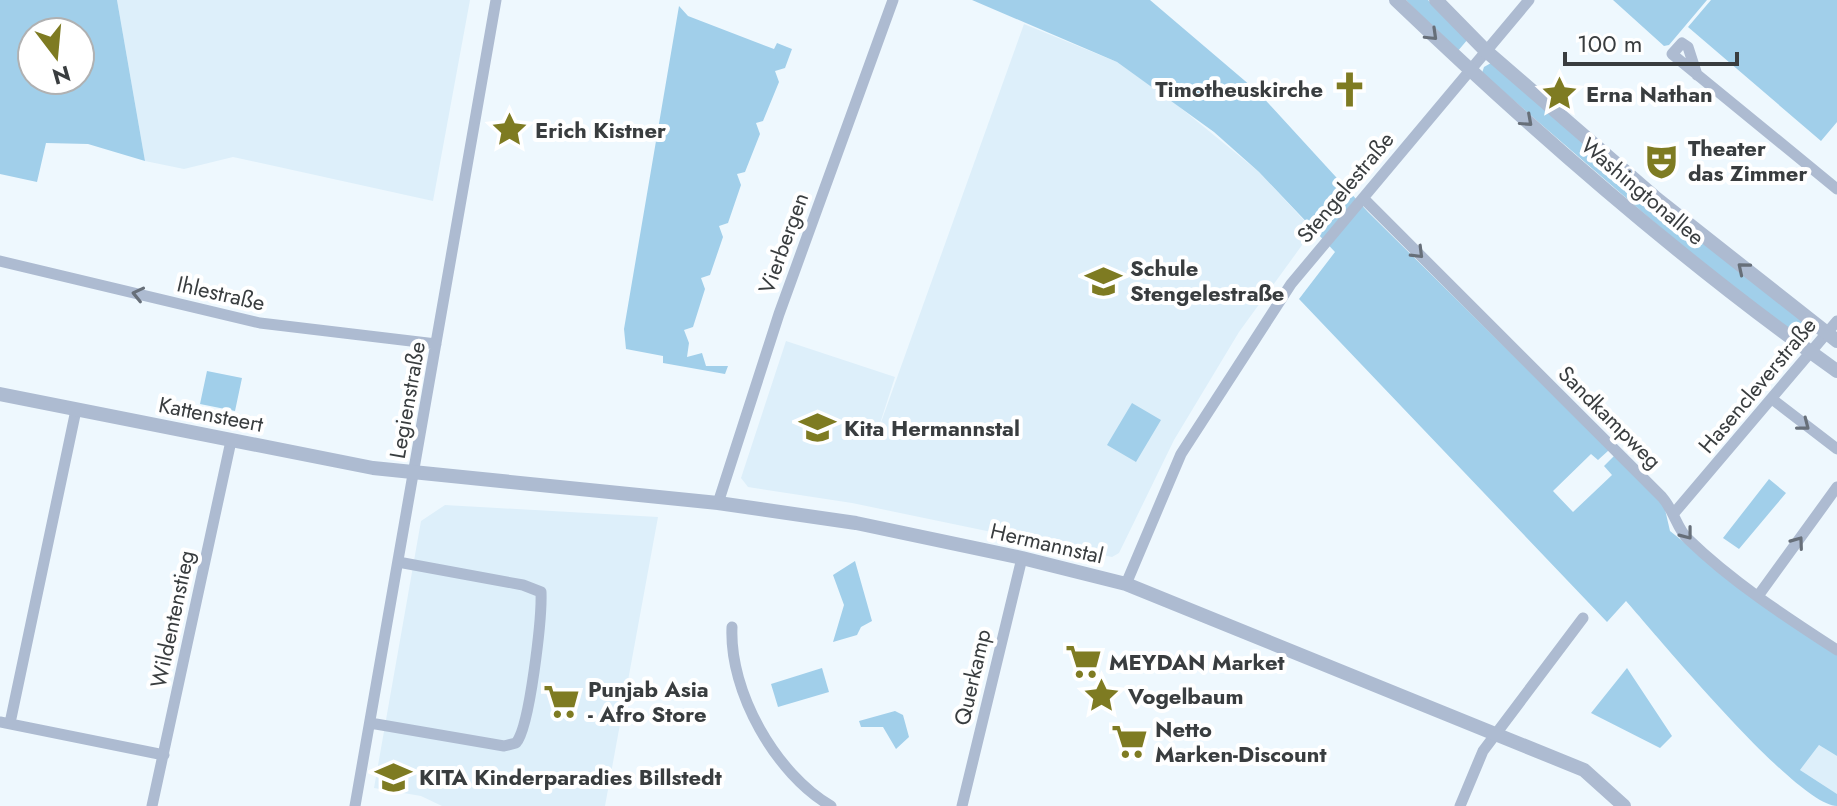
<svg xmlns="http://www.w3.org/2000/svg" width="1837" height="806" font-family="Jost,sans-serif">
<rect width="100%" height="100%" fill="#eef8fe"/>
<path fill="#ddeffa" d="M117,0H470L433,201L233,157L184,169L145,161Z
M1024,24L1117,62L1171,100L1259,172L1313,230L1239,332L1174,440L1119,553L1112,557L852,503L748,487L741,478L786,341L895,377L875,439Z
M445,505L658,517L605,806H442L421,796L374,788L421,521Z
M1819,745L1837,756V794L1800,770Z"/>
<path fill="#a1cfea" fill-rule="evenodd" d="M0,0H117L145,161L88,144L46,143L37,182L0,174ZM32,32H80V80H32Z
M972,0H1150L1258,92L1368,212L1609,450L1598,460L1591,454L1553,491L1573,512L1612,475L1604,466L1615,455L1664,505L1670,531L1755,599L1837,655V756L1819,745L1800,770L1837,794V806C1797,806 1658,637 1626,601L1607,622L1299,299L1335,252L1259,172L1214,132L1117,62Z
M1406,0H1428L1468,39L1457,52Z
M1613,0H1707L1669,45L1664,46Z
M1711,0H1837V122L1821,141L1688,27Z
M679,6L688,16L774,49L777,43L792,49L785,68L775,71L779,82L763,121L756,123L760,134L745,172L737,174L741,185L728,223L719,226L723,237L710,275L701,278L705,289L693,327L684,330L689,343L687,357L702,353L706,366H728L725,374L663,363V356L626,349L624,329Z
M1491,63L1808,325L1798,338L1729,287L1482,73L1484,67Z
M207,371L242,378L235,411L200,404Z
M1132,403L1161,420L1136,462L1107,445Z
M1769,479L1786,493L1739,549L1723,538Z
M855,561L872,621L861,627L857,635L833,642L844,605L833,575Z
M822,668L829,692L778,707L771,684Z
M1627,668L1672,736L1660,748L1591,713Z
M895,711L903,715L909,737L896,749L883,727H861L859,721Z"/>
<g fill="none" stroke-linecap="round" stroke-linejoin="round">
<path stroke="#adbbd1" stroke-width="11" d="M1697,75L1688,47L1682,43L1672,54L1837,189
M1363,198L1662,497C1675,512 1677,529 1688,539C1731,581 1786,617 1837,650
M0,261L260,323L436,344
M1772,399L1837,449
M718,503L779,314L893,0
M1675,512L1837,321
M1126,584L1181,454L1291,284L1529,0
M1758,596L1837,487
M732,627C729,692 776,774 831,806
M0,722L164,755
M10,723L76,410
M370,723L504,746L516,743C530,727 542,617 541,592L523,585L398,562
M152,806L231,441
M355,806L496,0
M962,806L1022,558
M1460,806L1483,751L1583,618"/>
<path stroke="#adbbd1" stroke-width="14" d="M1396,0C1535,133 1680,260 1837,371
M1436,0L1485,50L1657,199L1837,341
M0,394L373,468L718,503L856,523L1022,558L1126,584L1584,770L1624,806"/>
</g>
<defs><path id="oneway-chevron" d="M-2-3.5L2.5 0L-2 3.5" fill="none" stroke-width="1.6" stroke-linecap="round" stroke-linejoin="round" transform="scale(2)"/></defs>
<g stroke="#676f79">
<use href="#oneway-chevron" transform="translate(1432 35) rotate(44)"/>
<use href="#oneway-chevron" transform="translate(1527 121) rotate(42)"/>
<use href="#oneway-chevron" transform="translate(1418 253) rotate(45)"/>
<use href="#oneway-chevron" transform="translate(1743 268) rotate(-140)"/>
<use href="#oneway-chevron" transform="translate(138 294) rotate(-167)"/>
<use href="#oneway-chevron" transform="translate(1804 425) rotate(38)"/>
<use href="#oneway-chevron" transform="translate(1687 534) rotate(52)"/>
<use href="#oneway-chevron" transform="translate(1798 542) rotate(-54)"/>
</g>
<defs>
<symbol id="church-bare" viewBox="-9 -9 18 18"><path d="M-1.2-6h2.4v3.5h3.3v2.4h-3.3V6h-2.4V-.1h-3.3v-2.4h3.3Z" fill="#7e7b22" stroke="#fff" stroke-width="2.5" paint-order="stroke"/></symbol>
<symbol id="sight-bare" viewBox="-9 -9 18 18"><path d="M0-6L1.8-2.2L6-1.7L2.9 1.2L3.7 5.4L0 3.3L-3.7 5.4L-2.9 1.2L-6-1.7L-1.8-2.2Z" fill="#7e7b22" stroke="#fff" stroke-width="2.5" paint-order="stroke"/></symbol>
<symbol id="theatre-bare" viewBox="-9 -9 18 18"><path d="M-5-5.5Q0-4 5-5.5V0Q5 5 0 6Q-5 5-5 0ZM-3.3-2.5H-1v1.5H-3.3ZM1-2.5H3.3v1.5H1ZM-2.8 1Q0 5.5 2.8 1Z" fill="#7e7b22" stroke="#fff" stroke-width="2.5" paint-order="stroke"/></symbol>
<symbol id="school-bare" viewBox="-9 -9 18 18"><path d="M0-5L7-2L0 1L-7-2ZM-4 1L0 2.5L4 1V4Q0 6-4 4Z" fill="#7e7b22" stroke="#fff" stroke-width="2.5" paint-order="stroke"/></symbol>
<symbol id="supermarket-bare" viewBox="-9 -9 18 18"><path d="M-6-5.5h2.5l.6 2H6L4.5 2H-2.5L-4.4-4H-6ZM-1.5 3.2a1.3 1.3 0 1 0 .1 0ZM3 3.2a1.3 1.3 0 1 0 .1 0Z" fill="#7e7b22" stroke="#fff" stroke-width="2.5" paint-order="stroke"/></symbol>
</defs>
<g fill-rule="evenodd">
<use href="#church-bare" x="1324" y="64" width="51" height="51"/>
<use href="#sight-bare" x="1534" y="68" width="51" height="51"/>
<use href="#sight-bare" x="484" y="104" width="51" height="51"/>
<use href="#theatre-bare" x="1636" y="136" width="51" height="51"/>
<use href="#school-bare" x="1078" y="256" width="51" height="51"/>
<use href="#school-bare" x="792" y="402" width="51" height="51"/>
<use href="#supermarket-bare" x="1058" y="636" width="51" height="51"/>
<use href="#sight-bare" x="1076" y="670" width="51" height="51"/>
<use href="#supermarket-bare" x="536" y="676" width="51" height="51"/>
<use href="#supermarket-bare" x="1104" y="716" width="51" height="51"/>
<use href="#school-bare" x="368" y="752" width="51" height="51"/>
</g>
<g text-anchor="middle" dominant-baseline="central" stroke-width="8" stroke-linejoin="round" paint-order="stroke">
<g font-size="22" font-weight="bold" fill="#393d3f" stroke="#fff" text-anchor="start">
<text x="1323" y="89" text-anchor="end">Timotheuskirche</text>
<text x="1586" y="94">Erna Nathan</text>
<text x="535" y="130">Erich Kistner</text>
<text x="1688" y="148">Theater<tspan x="1688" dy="25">das Zimmer</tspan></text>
<text x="1130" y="268">Schule<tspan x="1130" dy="25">Stengelestraße</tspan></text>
<text x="844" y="428">Kita Hermannstal</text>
<text x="1109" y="662">MEYDAN Market</text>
<text x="588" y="689">Punjab Asia<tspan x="588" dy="25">- Afro Store</tspan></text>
<text x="1128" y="696">Vogelbaum</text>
<text x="1155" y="729">Netto<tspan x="1155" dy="25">Marken-Discount</tspan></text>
<text x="419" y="777">KITA Kinderparadies Billstedt</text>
</g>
<g font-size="22" fill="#393d3f" stroke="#fff">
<text transform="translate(1345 187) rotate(-50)">Stengelestraße</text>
<text transform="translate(1643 191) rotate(40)">Washingtonallee</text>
<text transform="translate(783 243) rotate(-70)">Vierbergen</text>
<text transform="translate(221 293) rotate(13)">Ihlestraße</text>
<text transform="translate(1757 385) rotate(-50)">Hasencleverstraße</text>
<text transform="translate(407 400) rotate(-80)">Legienstraße</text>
<text transform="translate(211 414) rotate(11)">Kattensteert</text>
<text transform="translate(1610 417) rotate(45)">Sandkampweg</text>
<text transform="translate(1047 543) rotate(13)">Hermannstal</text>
<text transform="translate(172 619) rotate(-78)">Wildentenstieg</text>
<text transform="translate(972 677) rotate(-77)">Querkamp</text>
</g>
</g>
<g transform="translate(56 56) rotate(164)"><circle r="38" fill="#ffffff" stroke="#b0b1b2" stroke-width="2"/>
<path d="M0-6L14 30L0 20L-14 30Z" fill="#7e7b22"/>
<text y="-12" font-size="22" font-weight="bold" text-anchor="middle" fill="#393d3f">N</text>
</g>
<path d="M1565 52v12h172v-12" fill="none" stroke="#393d3f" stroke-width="4"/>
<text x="1577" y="52" font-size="24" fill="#393d3f" stroke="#ffffff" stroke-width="6" paint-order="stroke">100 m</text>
</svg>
